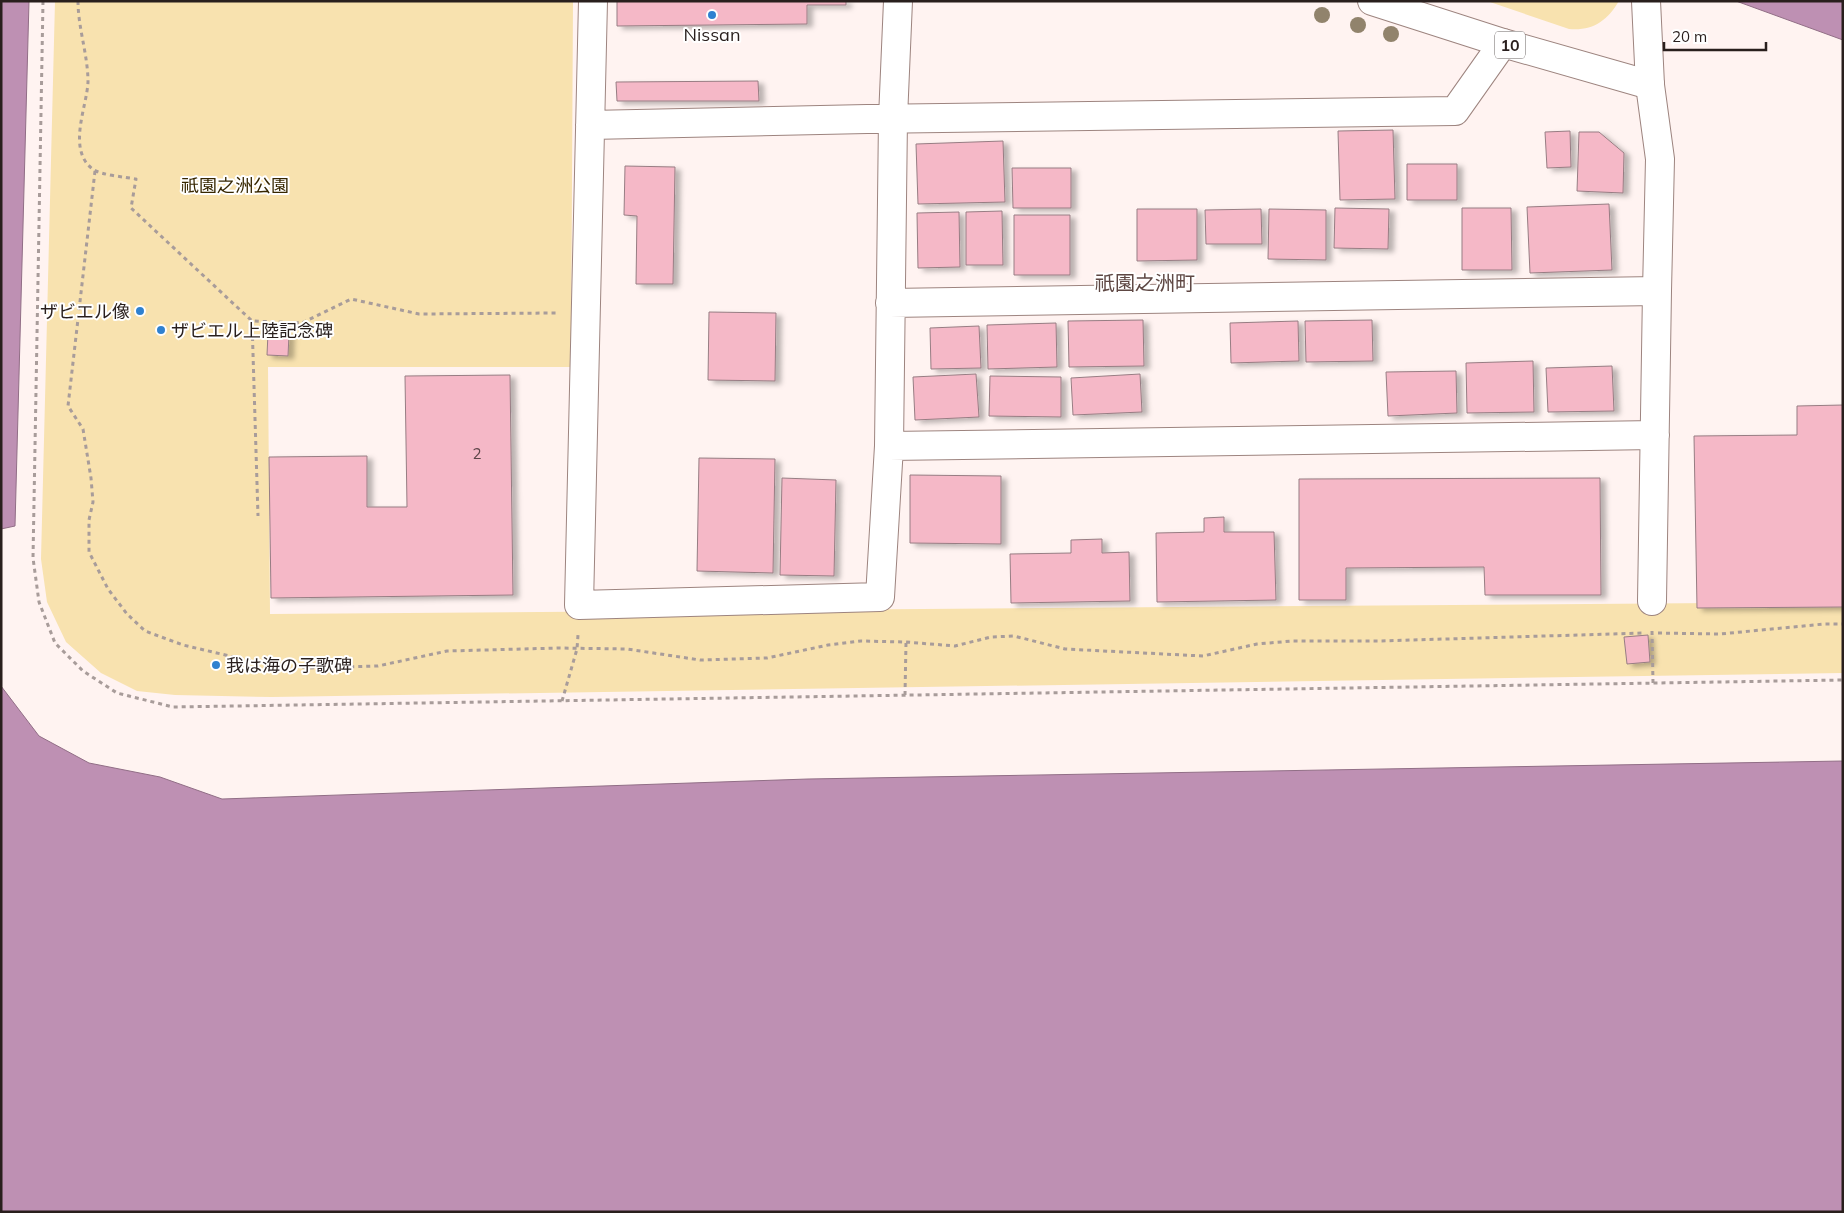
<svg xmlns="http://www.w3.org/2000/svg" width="1844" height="1213" font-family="Mulish,'Noto Sans JP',sans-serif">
<defs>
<filter id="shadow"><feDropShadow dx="5.5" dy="3" stdDeviation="2.5" flood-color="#0004"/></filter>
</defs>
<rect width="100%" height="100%" fill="#fff3f1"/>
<path fill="#f8e2af" d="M55,1H573L571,367H268L270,614L1843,602V673L272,697L175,695L137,691L101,673L66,642L47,602L41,559Z
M1487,1H1619C1607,21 1593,31 1569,29Z"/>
<path fill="#be90b3" stroke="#916e86" d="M1,1H29L15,526L1,529Z
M1736,1H1843V40Z
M1,686L39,736L89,763L160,777L222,799L808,779L1843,761V1212H1Z"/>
<path fill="#f5b8c7" stroke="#977d83" filter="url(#shadow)" d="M617,1H846V5H807V24L617,26Z
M758,81L759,101H617L616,82Z
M1393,130L1395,199L1340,200L1338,131Z
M1570,131L1571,167L1547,168L1545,132Z
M1579,132H1599L1624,153L1623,193L1577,191Z
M1003,141L1005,202L918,204L916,144Z
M1407,164H1457V200H1407Z
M625,166L675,167L673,284H636L637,216L624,215Z
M1012,168H1071V208H1013Z
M1609,204L1612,270L1530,273L1527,207Z
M1335,208L1389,209L1388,249L1334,248Z
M1462,208H1511L1512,270H1462Z
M1137,209H1197V260L1137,261Z
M1261,209L1262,244H1206L1205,210Z
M1269,209L1326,210V260L1268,259Z
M1002,211L1003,265H966V212Z
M959,212L960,267L918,268L917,213Z
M1014,215H1070V275H1014Z
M709,312L776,313L775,381L708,380Z
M1143,320L1144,366L1069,367L1068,321Z
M1372,320L1373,361L1306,362L1305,321Z
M1298,321L1299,361L1231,363L1230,323Z
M1056,323L1057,367L988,369L987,325Z
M979,326L981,368L931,369L930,328Z
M268,333L289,334L288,356L267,355Z
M1533,361L1534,412L1467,413L1466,363Z
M1612,366L1614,411L1548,412L1546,368Z
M1456,371L1457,413L1388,416L1386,372Z
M976,374L979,417L915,420L913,377Z
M1140,374L1142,412L1073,415L1071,378Z
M510,375L513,595L271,598L269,457L367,456V507H407L405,376Z
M990,376L1061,377V417L989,416Z
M1843,405V607L1697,608L1694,436L1797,435V406Z
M699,458L775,459L773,573L697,571Z
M910,475L1001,476V544L910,543Z
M782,478L836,480L834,576L780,575Z
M1600,478L1601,595H1485L1484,567L1346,568V600H1299V479Z
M1224,517V532H1274L1276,600L1157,602L1156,533L1204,532V518Z
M1102,539V553L1129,552L1130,601L1011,603L1010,554L1071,553V540Z
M1648,635L1650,662L1627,664L1624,637Z"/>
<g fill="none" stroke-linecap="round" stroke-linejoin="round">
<defs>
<path id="street" d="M593,1L579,605L880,597L889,446L893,118L898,1
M1650,85L1660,159L1657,291L1652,601
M590,125L867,119L1455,111L1503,43
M890,303L1657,291
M889,446L1655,435"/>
<path id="secondary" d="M1646,1L1650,85"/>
<path id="highway" d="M1372,1L1503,43L1650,85"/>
</defs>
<use href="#street" stroke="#9d847f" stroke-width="30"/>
<use href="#secondary" stroke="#9d847f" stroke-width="30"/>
<use href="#highway" stroke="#9d847f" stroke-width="30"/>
<path stroke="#a89c9a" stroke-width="3" stroke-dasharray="4 4" stroke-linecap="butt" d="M43,1L33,558L39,602L55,643L83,671L117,693L173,707L1843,680
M78,1C78,28 88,55 88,82C87,107 66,151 94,170C102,175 125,177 136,179L131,208L252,321L302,323L351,299L419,314L556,313
M95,171L68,406L83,429L91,478L93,502L89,520V552L108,589L127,614L145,631L183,645L255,662L309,668L378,666L447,651L559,648L627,649L700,660L767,658L828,645L861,641L906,642L955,646L991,637L1014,636L1065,649L1203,656L1257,644L1293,641H1379L1645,633
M252,321L258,516
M1652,631L1653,683
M1658,633L1720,634L1824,624H1843
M905,695L906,642
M562,701L577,649L578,635"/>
<use href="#street" stroke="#fff" stroke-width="28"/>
<use href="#secondary" stroke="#fff" stroke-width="28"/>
<use href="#highway" stroke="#fff" stroke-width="28"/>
</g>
<g fill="#91836c">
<circle cx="1322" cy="15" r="8"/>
<circle cx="1358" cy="25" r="8"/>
<circle cx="1391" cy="34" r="8"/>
</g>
<g fill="#2f81d0" stroke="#fff" stroke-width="2">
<circle cx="712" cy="15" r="5"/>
<circle cx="140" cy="311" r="5"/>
<circle cx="161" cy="330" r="5"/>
<circle cx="216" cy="665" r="5"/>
</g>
<g text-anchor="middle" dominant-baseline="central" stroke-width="4" stroke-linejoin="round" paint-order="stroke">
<g font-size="15" fill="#5c4548">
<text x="477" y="453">2</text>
</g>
<rect fill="#fff" stroke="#696261" stroke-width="1" x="1495" y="31.5" width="30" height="27" rx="4"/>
<g font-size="16" font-weight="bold" fill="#291f1d">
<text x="1510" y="45">10</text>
</g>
<g font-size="18" fill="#291f1d" stroke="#fff" text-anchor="start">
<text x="712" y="34" text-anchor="middle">Nissan</text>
<text x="130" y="311" text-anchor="end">ザビエル像</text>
<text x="171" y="330">ザビエル上陸記念碑</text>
<text x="226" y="665">我は海の子歌碑</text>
</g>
<g font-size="18" fill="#372700" stroke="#fff">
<text x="235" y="185">祇園之洲公園</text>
</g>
<g font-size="20" fill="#5e4743" stroke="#fff">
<text x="1145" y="282">祇園之洲町</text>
</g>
</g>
<rect width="1844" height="1213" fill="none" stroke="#291f1d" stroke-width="5"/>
<path d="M1664 42v8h102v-8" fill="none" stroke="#291f1d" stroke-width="2.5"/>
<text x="1672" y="42" font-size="15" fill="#291f1d" stroke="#ffffff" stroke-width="4" paint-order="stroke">20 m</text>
</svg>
